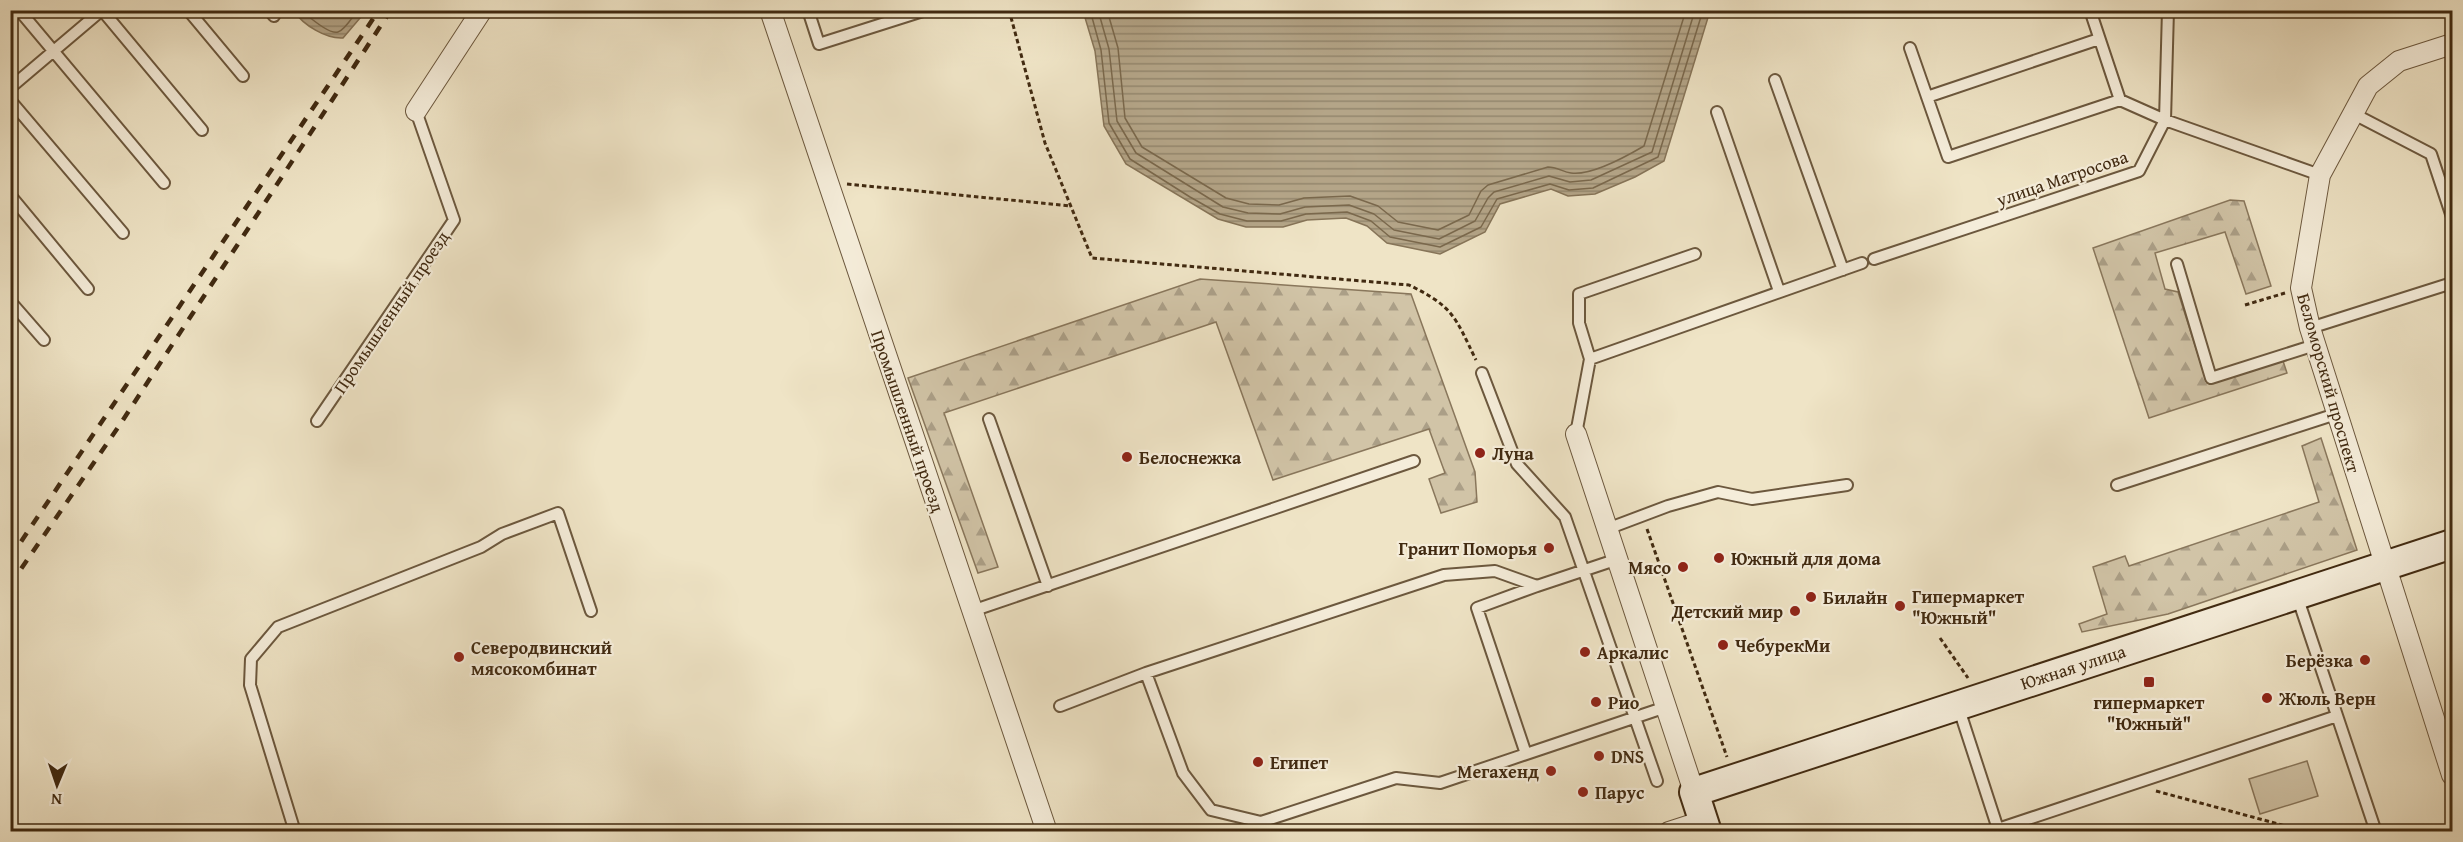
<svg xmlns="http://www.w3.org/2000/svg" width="2463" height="842" font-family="'Gentium Book Plus',serif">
<defs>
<pattern id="forest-firs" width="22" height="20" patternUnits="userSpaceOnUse" patternTransform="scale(1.5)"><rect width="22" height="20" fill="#d1c4a7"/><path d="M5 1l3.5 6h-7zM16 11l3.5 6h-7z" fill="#ab9f87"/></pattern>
<pattern id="water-rules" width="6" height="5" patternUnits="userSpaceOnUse" patternTransform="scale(1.5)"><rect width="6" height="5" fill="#b4a588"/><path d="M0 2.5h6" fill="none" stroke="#94876e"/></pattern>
</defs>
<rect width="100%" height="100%" fill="#efe4c6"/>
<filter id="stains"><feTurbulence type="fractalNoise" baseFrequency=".00333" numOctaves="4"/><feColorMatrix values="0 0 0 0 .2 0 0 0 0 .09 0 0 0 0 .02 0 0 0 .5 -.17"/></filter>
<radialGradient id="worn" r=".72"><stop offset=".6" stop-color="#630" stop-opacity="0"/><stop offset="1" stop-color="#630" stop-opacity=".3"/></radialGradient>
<path fill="url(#forest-firs)" stroke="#89775c" stroke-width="1.5" d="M2230,200L2244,201L2271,286L2246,294L2225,232L2155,253L2165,289L2178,292L2207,383L2283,361L2287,373L2149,418L2093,248Z
M1200,279L1411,294L1475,472L1477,502L1441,513L1429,479L1445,473L1429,429L1273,480L1216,322L944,413L998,567L978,573L908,378Z
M2321,438L2357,550L2168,614L2082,632L2079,624L2107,614L2093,567L2125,556L2129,566L2319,502L2302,446Z"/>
<path fill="#d1c4a7" stroke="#89775c" stroke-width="1.5" d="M2307,761L2318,796L2260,814L2249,779Z"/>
<path fill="url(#water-rules)" stroke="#867458" stroke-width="1.5" d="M294,11H366L343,38C326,39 303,25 294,11Z
M1083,11V10L1710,11L1664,161L1635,177L1595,194L1568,196L1551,189L1500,204L1485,232L1440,254L1387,243L1367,226L1346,218L1307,220L1283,227H1246L1218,219L1126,164L1104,126L1095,51Z"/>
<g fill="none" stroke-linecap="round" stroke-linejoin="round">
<path stroke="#7a684c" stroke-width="1.5" d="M301,10C308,16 329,35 338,32C345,30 353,16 358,10
M1090,10L1101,50L1109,123L1130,159L1190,197L1220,214L1247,221H1281L1306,214L1347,212L1371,221L1390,237L1440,247L1481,227L1497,199L1550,184L1569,190L1593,188L1658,157L1703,10
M1098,10L1109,49L1117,121L1136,153L1223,207L1248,213L1280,214L1305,207L1349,205L1374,214L1394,230L1439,239L1475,221L1488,198L1494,192L1549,176L1570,182L1591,180L1652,152L1695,10
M1107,10L1118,48L1125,118L1142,147L1226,198L1249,204L1279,205L1304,198L1350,196L1378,206L1398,222L1438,230L1469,215L1481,191L1488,185L1548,167C1557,167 1563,172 1571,173C1592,176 1627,156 1644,146L1686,10"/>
<defs>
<path id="lane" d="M19,10L164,183
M102,10L202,130
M188,10L243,76
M269,10L274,16
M808,10L819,44L926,10
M2090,10L2120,100
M1910,48L1948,157L2120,100L2165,120L2320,175
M1775,80L1843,270
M10,88L102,10
M1927,97L2099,39
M10,100L123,233
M1717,112L1779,291
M2352,113L2431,154L2452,217
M10,195L88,289
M1874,259L2139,171L2165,120L2168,10
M2177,264L2211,378L2315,345
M10,301L44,340
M2310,328L2452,283
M1590,359L1579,323V294L1695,254
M1482,373L1517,464L1565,517L1657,781
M989,419L1048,586
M317,421L454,220L416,111
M1576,434L1590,359L1862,263
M2117,485L2336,414
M1607,529L1668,506L1718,492L1752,499L1847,485
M2297,596L2376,832
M972,611L1414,461
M1146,673L1183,773L1211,810L1261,822L1396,778L1440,783L1666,707
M1060,706L1146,673L1444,575L1495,571L1537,586L1618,559
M1958,706L1998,829
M1526,754L1477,608L1537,586
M1419,831V832
M295,832L250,685L251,659L278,627L481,547L502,534L558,513L591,611
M1998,832V829L2337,716
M2447,832L2452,830"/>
<path id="street" d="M770,10L1047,832
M2452,44L2399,61L2368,86L2320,175L2301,288L2310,328L2452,775
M416,111L482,10
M1576,434L1694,792
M1669,832L1703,821"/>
<path id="secondary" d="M1707,832L1694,792L2452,544"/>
</defs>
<use href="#lane" stroke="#6c583e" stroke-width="14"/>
<use href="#street" stroke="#6c583e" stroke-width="22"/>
<use href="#secondary" stroke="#412a11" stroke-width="32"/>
<path stroke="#412a11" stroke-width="3" stroke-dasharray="4.5 3" stroke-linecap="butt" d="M1009,10L1045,143L1092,258L1409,285C1454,307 1455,317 1476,360
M847,184L1071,206
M2245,305L2285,293
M1647,529L1727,757
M1940,638L1968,678
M2156,791L2308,832"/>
<use href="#lane" stroke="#f5edda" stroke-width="10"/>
<use href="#street" stroke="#f5edda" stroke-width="20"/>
<use href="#secondary" stroke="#f5edda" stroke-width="28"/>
<path stroke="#412a11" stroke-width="4.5" stroke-dasharray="10 10" stroke-linecap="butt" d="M10,558L379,10
M10,585L119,426L391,10"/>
</g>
<g fill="#8f2418" stroke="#f5edda" stroke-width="2">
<circle cx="1480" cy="453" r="6"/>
<circle cx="1127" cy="457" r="6"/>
<circle cx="1549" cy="548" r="6"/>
<circle cx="1719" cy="558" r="6"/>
<circle cx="1683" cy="567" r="6"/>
<circle cx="1811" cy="597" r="6"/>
<circle cx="1900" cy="606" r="6"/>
<circle cx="1795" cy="611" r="6"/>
<circle cx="1723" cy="645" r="6"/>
<circle cx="1585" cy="652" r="6"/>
<circle cx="459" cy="657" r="6"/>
<circle cx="2365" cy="660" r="6"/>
<rect x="2143" y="676" width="12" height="12" rx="3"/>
<circle cx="2267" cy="698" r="6"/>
<circle cx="1596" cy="702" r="6"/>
<circle cx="1599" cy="756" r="6"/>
<circle cx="1258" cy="762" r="6"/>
<circle cx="1551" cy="771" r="6"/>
<circle cx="1583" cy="792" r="6"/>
</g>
<g text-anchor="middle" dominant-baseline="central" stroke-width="4.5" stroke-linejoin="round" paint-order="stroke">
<g font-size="18" fill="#412a11" stroke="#f5edda">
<text transform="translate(2062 178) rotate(-19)">улица Матросова</text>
<text transform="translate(391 312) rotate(-56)">Промышленный проезд</text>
<text transform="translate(2329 383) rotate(74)">Беломорский проспект</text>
<text transform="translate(908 421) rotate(71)">Промышленный проезд</text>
<text transform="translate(2073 667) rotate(-18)">Южная улица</text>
</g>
<g font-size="18" font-weight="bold" fill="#412a11" stroke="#f5edda" text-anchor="start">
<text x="1492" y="453">Луна</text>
<text x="1139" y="457">Белоснежка</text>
<text x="1537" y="548" text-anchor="end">Гранит Поморья</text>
<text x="1731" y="558">Южный для дома</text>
<text x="1671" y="567" text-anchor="end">Мясо</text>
<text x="1912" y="596">Гипермаркет<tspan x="1912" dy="21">"Южный"</tspan></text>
<text x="1823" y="597">Билайн</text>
<text x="1783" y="611" text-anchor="end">Детский мир</text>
<text x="1735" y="645">ЧебурекМи</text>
<text x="471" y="647">Северодвинский<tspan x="471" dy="21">мясокомбинат</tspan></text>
<text x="1597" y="652">Аркалис</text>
<text x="2353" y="660" text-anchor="end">Берёзка</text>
<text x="2279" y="698">Жюль Верн</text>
<text x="1608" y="702">Рио</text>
<text x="2149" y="702" text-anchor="middle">гипермаркет<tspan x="2149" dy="21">"Южный"</tspan></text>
<text x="1611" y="756">DNS</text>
<text x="1270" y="762">Египет</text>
<text x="1539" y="771" text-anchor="end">Мегахенд</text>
<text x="1595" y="792">Парус</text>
</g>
</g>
<rect width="2463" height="842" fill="none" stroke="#efe4c6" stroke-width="36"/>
<rect x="12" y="12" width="2439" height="818" fill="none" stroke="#412a11" stroke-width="3"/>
<rect x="18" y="18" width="2427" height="806" fill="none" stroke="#412a11" stroke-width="1.5"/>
<g transform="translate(57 785) rotate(182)" stroke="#f5edda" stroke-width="4.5" paint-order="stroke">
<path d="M0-4.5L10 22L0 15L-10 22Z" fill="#412a11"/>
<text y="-9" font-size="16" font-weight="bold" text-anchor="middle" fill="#412a11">N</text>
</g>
<rect width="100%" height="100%" filter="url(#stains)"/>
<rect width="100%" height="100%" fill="url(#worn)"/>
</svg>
